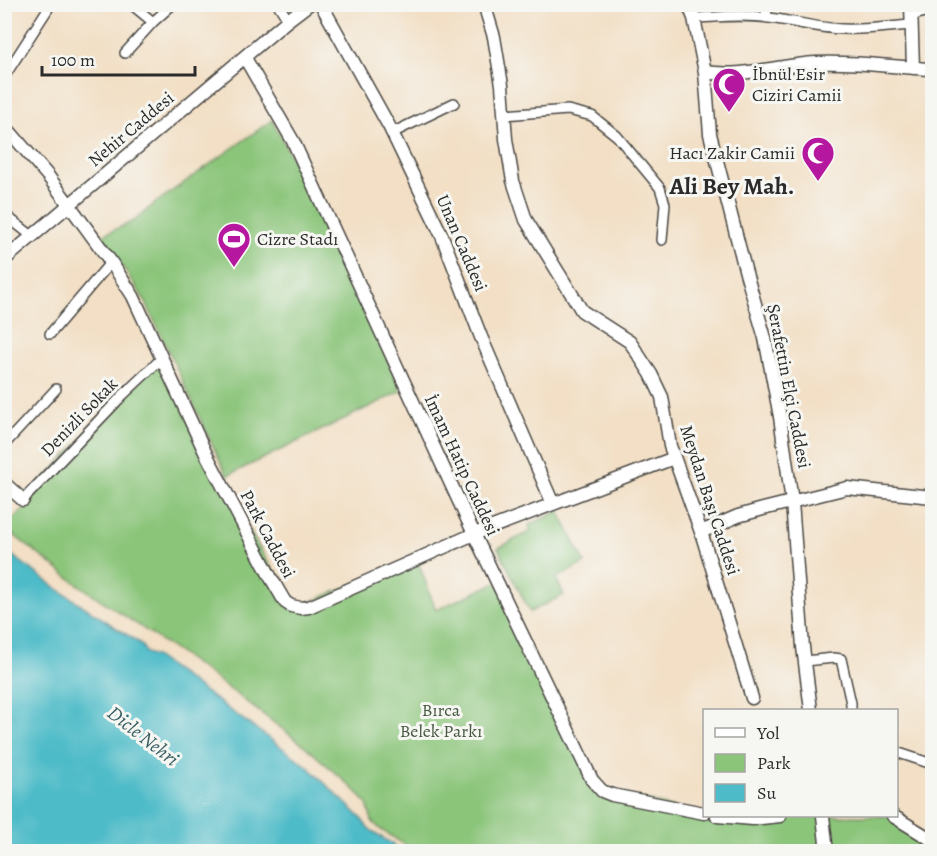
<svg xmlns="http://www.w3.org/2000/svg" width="937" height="856" font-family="Alegreya,serif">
<rect width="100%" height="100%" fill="#f6f6f2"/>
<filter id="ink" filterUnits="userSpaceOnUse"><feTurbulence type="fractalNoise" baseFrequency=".0167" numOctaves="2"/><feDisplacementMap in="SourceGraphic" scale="12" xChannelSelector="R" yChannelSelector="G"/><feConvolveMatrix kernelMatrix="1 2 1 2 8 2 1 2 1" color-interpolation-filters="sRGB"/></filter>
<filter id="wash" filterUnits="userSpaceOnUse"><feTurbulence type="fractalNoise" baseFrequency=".008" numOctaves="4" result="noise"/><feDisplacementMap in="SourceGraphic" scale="24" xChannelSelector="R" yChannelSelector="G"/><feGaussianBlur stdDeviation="1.35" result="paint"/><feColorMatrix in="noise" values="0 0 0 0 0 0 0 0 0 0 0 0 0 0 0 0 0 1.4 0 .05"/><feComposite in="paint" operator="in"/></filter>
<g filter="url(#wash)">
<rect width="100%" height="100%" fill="#f2dfc5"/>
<path fill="#8bc57a" stroke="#5b7852" stroke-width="1.5" d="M272,120L314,201L402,391L227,476L145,301L102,235L134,221L154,204Z
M161,359L221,483L295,608L417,559L436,610L497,582L596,787L704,816H893L932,840V851H415L381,830L372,821L367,804L356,791L306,747L211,675L76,583L12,534H5L4,517L10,521L28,506L23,500Z
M559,511L585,563L556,578L564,595L530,612L498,548L531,531L529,525Z"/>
<path fill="#4ebbc8" stroke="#3c737a" stroke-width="1.5" d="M5,550L62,592L141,644L146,653L155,656L306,765L360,817L368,828L402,851H5Z"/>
</g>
<g filter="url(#ink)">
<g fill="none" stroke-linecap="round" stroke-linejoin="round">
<defs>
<path id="minor" d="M131,4L153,22
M278,4L288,20
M766,4L767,18
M911,16L932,10
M694,18C719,17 744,14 769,18C793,21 817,28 842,29C865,30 888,27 911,25
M125,53L153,22L173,4
M4,77L51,4
M504,115L568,110L592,116L617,136L660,188L665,204L662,240
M392,133L454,103
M4,214L32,236
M50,334L111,262
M4,445L56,389
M23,500L123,395L161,359
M805,661L834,658L841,659L851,703V710
M896,752L932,764"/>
<path id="tertiary" d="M321,4L389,126L442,236L481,337L553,504
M484,4L494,37L502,85L506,139L513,181L526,220L582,311L630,342L651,374L662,397L670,446L701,532L752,698
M688,4L694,18L705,72L710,134L746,273L765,338L780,417L792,502L803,647L811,710
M911,4L913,68
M245,58L293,141L474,534L592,780L602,791L612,795L704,813
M705,72C743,78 779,65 816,63C855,61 894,67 932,69
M4,125L48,176L111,262L133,296L205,452L271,578L285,602L291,606L301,608L309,607L474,534L674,458
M4,260L288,20L309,4
M4,483L23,500
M701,532L738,516L763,509L847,488L932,497
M717,816L753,819L780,816
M823,816L827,852
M893,816L932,840"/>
</defs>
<use href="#minor" stroke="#494642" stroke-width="12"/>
<use href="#tertiary" stroke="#494642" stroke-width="15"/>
<use href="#minor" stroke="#fff" stroke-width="9"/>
<use href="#tertiary" stroke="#fff" stroke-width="12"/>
</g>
</g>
<defs>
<symbol id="mosque-pin" viewBox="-11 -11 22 30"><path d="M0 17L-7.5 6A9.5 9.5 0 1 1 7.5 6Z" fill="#b5179e" stroke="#f6f6f2"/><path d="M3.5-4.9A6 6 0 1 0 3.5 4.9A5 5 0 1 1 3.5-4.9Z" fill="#fff"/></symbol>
<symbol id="stadium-pin" viewBox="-11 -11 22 30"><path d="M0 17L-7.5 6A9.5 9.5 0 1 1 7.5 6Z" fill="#b5179e" stroke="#f6f6f2"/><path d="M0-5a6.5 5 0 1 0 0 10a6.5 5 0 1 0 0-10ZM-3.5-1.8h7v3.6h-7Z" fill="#fff"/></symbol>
</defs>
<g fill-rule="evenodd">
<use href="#mosque-pin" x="710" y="65" width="38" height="52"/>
<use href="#mosque-pin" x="799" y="134" width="38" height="52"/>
<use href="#stadium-pin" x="215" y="220" width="38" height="52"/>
</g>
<g text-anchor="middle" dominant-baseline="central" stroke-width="6" stroke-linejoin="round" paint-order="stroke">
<g font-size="18" fill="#2b2b2b" stroke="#f6f6f2" text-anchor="start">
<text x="752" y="74">İbnül Esir<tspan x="752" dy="21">Ciziri Camii</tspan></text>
<text x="795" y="153" text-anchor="end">Hacı Zakir Camii</text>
<text x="257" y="239">Cizre Stadı</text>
</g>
<g font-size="18" fill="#2b2b2b" stroke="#f6f6f2">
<text transform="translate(131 129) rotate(-40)">Nehir Caddesi</text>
<text transform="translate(462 243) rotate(67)">Unan Caddesi</text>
<text transform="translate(789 386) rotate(79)">Şerafettin Elçi Caddesi</text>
<text transform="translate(79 417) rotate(-46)">Denizli Sokak</text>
<text transform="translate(462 465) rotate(65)">İmam Hatip Caddesi</text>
<text transform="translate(710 500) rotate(72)">Meydan Başı Caddesi</text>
<text transform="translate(268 534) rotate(62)">Park Caddesi</text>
</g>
<g font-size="18" fill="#485943" stroke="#f6f6f2">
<text x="441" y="710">Bırca<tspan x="441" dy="21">Belek Parkı</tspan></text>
</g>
<g font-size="20" font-style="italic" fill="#375d62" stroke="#f6f6f2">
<text transform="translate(143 736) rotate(38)">Dicle Nehri</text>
</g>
<g font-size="24" font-weight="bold" fill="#2b2b2b" stroke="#f6f6f2">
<text x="732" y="186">Ali Bey Mah.</text>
</g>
</g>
<rect width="937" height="856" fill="none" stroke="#f6f6f2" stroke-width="24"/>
<rect x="703" y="709" width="195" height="108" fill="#f6f6f2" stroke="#a5a5a2" stroke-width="1.5"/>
<rect x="715" y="728" width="30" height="9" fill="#ffffff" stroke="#a5a5a2" stroke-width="1.5"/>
<text x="757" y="739" font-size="18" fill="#2b2b2b">Yol</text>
<rect x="715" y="754" width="30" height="18" fill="#8bc57a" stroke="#a5a5a2" stroke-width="1.5"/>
<text x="757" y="769" font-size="18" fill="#2b2b2b">Park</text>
<rect x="715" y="784" width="30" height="18" fill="#4ebbc8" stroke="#a5a5a2" stroke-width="1.5"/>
<text x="757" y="799" font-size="18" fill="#2b2b2b">Su</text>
<path d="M42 66v9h153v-9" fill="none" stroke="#2b2b2b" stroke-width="3"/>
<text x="51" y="66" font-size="18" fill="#2b2b2b" stroke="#f6f6f2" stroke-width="4.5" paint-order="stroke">100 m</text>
</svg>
